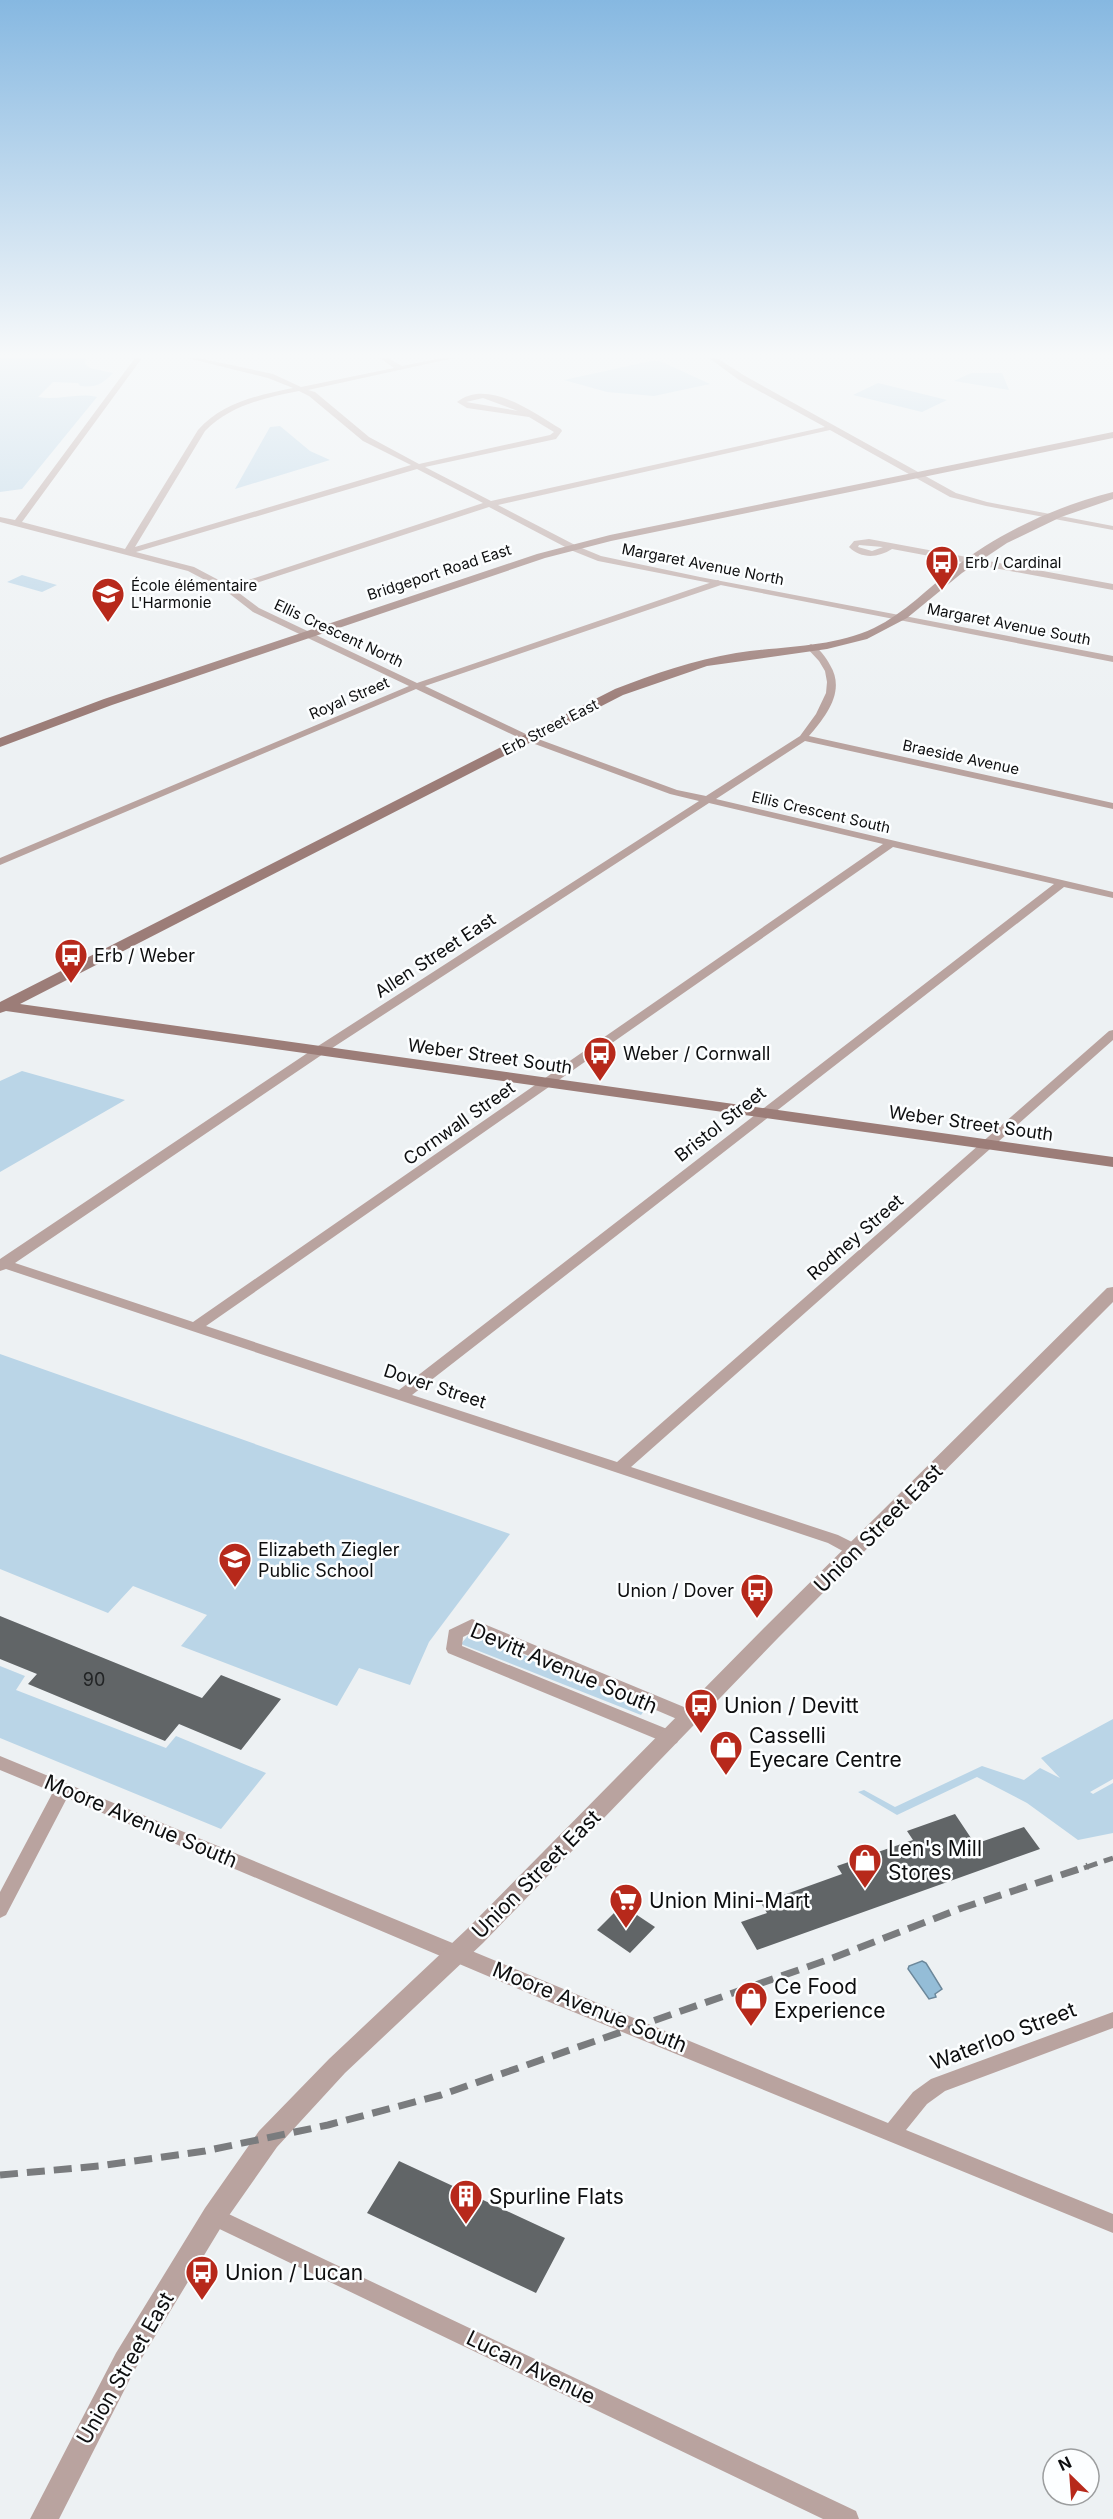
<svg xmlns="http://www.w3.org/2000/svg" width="1113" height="2519" font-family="Inter,sans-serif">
<rect width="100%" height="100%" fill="#edf1f3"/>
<path fill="#bad5e7" d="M0,358H86L85,364L90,368L113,373C103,384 95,388 80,386L78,383L53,382L38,397C58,401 78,392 97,397L22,489L0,492Z
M651,361H660L710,384L654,396L607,392L564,380Z
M971,373H1002L1009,390L954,381Z
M878,383L947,400L922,412L853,395Z
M280,426L310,451L330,460L235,489L270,427Z
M22,575L57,585L42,592L7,582Z
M22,1071L125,1100L0,1172V1081Z
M0,1354L510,1534L429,1642L410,1685L359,1668L337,1706L181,1646L207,1615L133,1586L108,1613L0,1569Z
M470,1633L648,1706L641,1715L461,1644Z
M0,1666L25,1676L16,1690L166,1748L176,1736L266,1773L221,1829L0,1738Z
M1113,1719V1779L1090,1792L1093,1794L1113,1783V1833L1078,1840L1027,1803L977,1777L897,1815L858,1792L864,1790L895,1807L982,1766L1024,1780L1040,1768L1060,1778L1041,1758Z"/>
<path fill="#94bdd7" stroke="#6c889b" stroke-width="1.5" d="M922,1961L926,1963L942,1989L935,1994L936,1997L929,1999L908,1969L909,1966Z"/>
<path fill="#616567" d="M0,1616L202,1698L221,1675L281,1699L241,1750L179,1724L165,1741L28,1684L37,1674L0,1659Z
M955,1814L975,1844L1024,1827L1040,1849L757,1950L741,1922L767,1913L761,1903L842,1874L837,1866L913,1840L907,1831Z
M622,1905L655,1927L630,1953L597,1930Z
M399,2161L565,2238L536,2293L367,2213Z"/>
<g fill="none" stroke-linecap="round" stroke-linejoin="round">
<path fill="#b9a39f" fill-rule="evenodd" d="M135,358H142L22,522L125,549L198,430C222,403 258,395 293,388L268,378L187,358H198L273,374L301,387L394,368L380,358H388L402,366L442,358H454L308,390L315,392L369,437L419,464L550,435L554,432L529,417L467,408L457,402C488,378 534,413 561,429L562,431L556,439L425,467L491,501L825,427L739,380L709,358H717L745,376L956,493L987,502L1113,526V530L986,506L950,497L830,430L498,505L575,545V549H569L489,507L235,590L259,608L417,683L718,580L722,583L721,585L425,686L530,736L677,790L706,796L800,736L816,714L826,693L827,682L825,671L819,661L806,647L811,644C819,648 826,657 830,665C846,691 826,716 809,736L1113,803V809L805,741L716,799L1113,892V898L1064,887L412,1395L617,1462L1109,1031L1113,1030V1040L631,1467L838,1535L862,1547L864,1551L862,1555H850L828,1543L6,1269L0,1271V1259L315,1048L699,801L670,794L524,740L416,689L0,865V858L409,686L253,612L226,591L188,571L0,522V517L15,520ZM299,391L309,396L363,441L411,465L135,547L205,431C231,405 264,398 299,391ZM483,398L518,411L466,402ZM417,469L483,503L230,586L194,567L136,552ZM709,803L883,844L193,1322L15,1263L323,1054ZM893,847L1054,884L399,1390L206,1326Z
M869,539L1113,584V590L892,549C878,558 861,559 849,547L854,541ZM859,545L883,547L872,551L858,547Z
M472,1619L696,1712L698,1717L696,1722L690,1723L684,1722L473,1632L463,1637L462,1646L677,1733L679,1738L677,1743L671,1745L448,1653L446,1649L449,1630Z
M0,1756L888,2123L913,2092L931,2079L1113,2012V2028L945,2091L927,2104L906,2130L1113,2214V2233L554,2004L67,1798L6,1915L0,1918V1892L53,1792L0,1770Z
M214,2207L856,2511L859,2519H823L207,2223L204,2216L207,2209Z"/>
<path fill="#b9a39f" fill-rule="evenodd" d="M572,544L601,556L700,577L1113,656V662L598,561L568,549V545Z
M1113,1287V1302L778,1638L483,1943L345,2073L277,2147L223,2224L134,2371L59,2519H30L116,2353L205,2208L259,2131L329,2059L467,1929L764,1628L1107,1288Z"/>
<path fill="#9c7d78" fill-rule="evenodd" d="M1113,432V438L611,541L545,558L112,705L0,747V738L104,699L537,554L610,535Z
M1113,492V499L1061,517L1007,543L962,573L907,618L867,639L827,649L707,666L623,695L20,1004L1113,1157V1167L6,1011L0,1013V1002L615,689C654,674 694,660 736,653C782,646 831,648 874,628C905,613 928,588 954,568C1000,532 1057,506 1113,492Z"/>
<path stroke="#7a7c7e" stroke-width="5" stroke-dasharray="14 7" stroke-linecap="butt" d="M1084,1868L1113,1858"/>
<path stroke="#7a7c7e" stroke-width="7" stroke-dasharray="18 9" stroke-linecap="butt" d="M0,2175L99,2166L205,2151L328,2125L441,2095L830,1959L962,1908L1088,1866"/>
</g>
<linearGradient id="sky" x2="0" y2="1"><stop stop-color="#86b8e1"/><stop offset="0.5" stop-color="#f7f9fa"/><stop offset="1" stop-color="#f7f9fa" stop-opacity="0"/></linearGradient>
<rect width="1113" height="710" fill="url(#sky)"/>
<defs>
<symbol id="bus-pin" viewBox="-11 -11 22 30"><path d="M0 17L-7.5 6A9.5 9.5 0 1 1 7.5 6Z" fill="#b7291b" stroke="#fcfeff"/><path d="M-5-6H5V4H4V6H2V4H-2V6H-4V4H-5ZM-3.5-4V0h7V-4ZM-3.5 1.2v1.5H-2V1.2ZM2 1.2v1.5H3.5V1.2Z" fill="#fff"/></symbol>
<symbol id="school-pin" viewBox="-11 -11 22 30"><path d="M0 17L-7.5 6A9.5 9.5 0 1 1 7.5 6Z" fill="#b7291b" stroke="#fcfeff"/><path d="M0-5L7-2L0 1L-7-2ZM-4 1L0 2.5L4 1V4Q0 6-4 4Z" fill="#fff"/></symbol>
<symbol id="shop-pin" viewBox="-11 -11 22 30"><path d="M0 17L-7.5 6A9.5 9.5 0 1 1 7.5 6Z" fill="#b7291b" stroke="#fcfeff"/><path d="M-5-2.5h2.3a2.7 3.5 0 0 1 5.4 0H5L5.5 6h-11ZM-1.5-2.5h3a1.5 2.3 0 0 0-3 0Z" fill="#fff"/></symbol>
<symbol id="supermarket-pin" viewBox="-11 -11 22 30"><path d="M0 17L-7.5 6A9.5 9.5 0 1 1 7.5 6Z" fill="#b7291b" stroke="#fcfeff"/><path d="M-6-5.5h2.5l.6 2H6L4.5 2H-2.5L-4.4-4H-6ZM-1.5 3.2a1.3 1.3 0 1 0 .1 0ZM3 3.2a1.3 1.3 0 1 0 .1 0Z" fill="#fff"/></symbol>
<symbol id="building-pin" viewBox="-11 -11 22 30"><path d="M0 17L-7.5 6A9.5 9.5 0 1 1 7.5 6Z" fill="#b7291b" stroke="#fcfeff"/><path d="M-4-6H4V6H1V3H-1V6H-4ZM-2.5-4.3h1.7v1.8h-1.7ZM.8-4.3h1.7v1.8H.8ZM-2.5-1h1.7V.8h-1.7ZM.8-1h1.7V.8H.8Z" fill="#fff"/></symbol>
</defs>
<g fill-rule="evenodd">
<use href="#bus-pin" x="923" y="543" width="38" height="52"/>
<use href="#school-pin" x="89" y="575" width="38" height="52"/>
<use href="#bus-pin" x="52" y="936" width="38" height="52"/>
<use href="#bus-pin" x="581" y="1034" width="38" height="52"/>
<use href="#school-pin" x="216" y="1540" width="38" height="52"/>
<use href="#bus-pin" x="738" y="1571" width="38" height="52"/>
<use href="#bus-pin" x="682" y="1686" width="38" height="52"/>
<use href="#shop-pin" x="707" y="1728" width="38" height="52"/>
<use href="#shop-pin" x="846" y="1841" width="38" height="52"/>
<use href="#supermarket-pin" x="607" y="1881" width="38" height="52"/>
<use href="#shop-pin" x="732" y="1979" width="38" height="52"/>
<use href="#building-pin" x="447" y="2177" width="38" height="52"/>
<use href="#bus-pin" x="183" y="2253" width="38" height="52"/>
</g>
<g text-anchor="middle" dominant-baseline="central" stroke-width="5" stroke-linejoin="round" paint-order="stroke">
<g font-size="15" fill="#0d0e0f" stroke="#fcfeff" text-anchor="start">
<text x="965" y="562">Erb / Cardinal</text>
<text x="131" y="585">École élémentaire<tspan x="131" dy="17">L'Harmonie</tspan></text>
</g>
<g font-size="15" fill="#0d0e0f" stroke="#fcfeff">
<text transform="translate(703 564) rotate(11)">Margaret Avenue North</text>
<text transform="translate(439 572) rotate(-18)">Bridgeport Road East</text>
<text transform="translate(1009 624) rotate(11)">Margaret Avenue South</text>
<text transform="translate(339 633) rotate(25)">Ellis Crescent North</text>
<text transform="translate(349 698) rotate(-23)">Royal Street</text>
<text transform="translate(550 727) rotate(-27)">Erb Street East</text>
<text transform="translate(961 757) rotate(12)">Braeside Avenue</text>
<text transform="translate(821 812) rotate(13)">Ellis Crescent South</text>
</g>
<g font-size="18" fill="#0d0e0f" stroke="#fcfeff" text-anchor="start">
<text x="94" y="955">Erb / Weber</text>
<text x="623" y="1053">Weber / Cornwall</text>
<text x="258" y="1549">Elizabeth Ziegler<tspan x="258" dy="21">Public School</tspan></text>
<text x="734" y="1590" text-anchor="end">Union / Dover</text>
</g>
<g font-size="18" fill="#0d0e0f" stroke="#fcfeff">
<text transform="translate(435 955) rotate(-33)">Allen Street East</text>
<text transform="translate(490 1056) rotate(8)">Weber Street South</text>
<text transform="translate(459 1123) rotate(-35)">Cornwall Street</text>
<text transform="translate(971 1123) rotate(8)">Weber Street South</text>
<text transform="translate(720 1124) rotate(-38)">Bristol Street</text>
<text transform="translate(855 1237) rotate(-41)">Rodney Street</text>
<text transform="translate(435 1386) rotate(18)">Dover Street</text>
</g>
<g font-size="18" fill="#222425">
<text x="94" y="1679">90</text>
</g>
<g font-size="21" fill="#0d0e0f" stroke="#fcfeff">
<text transform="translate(878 1528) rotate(-45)">Union Street East</text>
<text transform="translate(564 1668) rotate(23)">Devitt Avenue South</text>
<text transform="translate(141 1821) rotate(23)">Moore Avenue South</text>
<text transform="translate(536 1874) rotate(-45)">Union Street East</text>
<text transform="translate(590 2007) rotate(22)">Moore Avenue South</text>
<text transform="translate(1003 2036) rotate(-21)">Waterloo Street</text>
<text transform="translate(531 2367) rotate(26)">Lucan Avenue</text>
<text transform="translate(125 2368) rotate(-60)">Union Street East</text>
</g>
<g font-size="21" fill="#0d0e0f" stroke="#fcfeff" text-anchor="start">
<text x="724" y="1705">Union / Devitt</text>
<text x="749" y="1735">Casselli<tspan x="749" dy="24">Eyecare Centre</tspan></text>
<text x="888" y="1848">Len's Mill<tspan x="888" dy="24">Stores</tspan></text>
<text x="649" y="1900">Union Mini-Mart</text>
<text x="774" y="1986">Ce Food<tspan x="774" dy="24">Experience</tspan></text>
<text x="489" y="2196">Spurline Flats</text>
<text x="225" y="2272">Union / Lucan</text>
</g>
</g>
<g transform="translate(1071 2477) rotate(335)"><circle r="28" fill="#fcfeff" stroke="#9c9e9f" stroke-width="1.5"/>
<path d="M0-4.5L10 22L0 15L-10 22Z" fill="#b7291b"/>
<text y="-9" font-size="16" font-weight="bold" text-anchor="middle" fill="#0d0e0f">N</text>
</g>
</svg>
